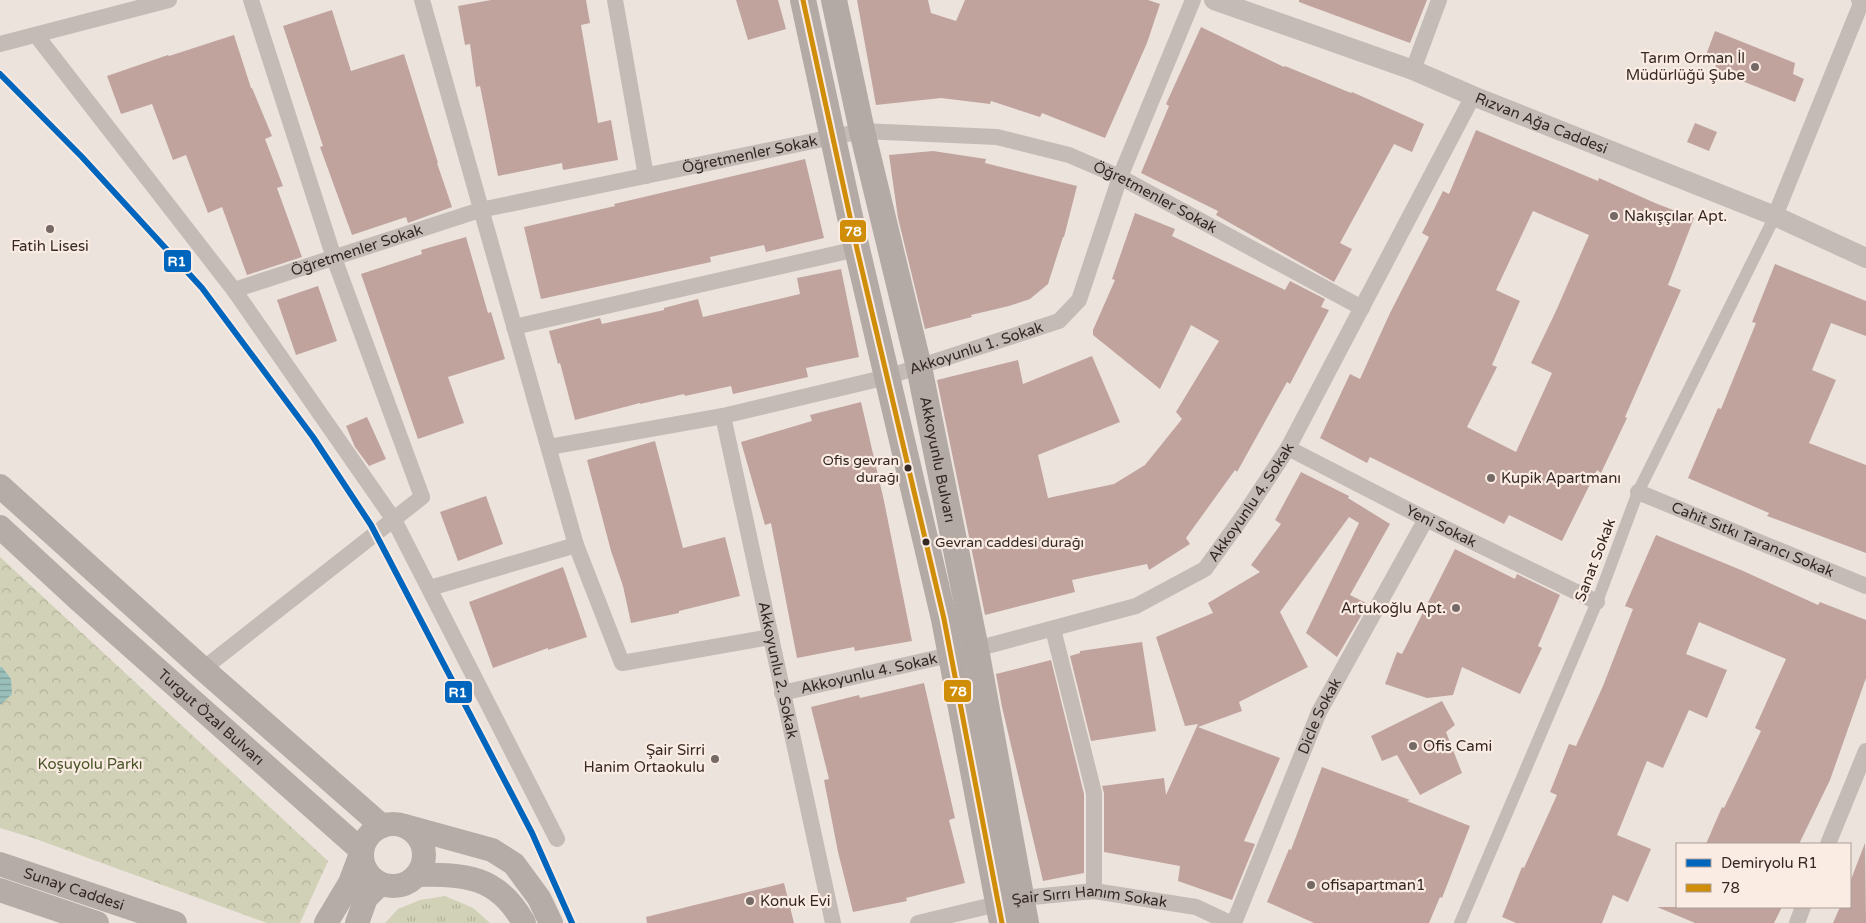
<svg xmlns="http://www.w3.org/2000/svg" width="1866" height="923" font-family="'Varela Round',sans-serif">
<defs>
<pattern id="grass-tufts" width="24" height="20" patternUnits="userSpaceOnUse" patternTransform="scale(1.25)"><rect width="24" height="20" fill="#d0d1b6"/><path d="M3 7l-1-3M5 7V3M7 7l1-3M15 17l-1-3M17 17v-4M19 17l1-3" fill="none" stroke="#b3b39c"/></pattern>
<pattern id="park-crowns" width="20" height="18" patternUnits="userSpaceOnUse" patternTransform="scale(1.25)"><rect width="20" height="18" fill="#d0d1b6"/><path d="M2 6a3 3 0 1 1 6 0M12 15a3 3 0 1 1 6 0" fill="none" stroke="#b3b39c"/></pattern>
<pattern id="water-rules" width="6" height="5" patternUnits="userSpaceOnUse" patternTransform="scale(1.25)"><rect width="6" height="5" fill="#99bfba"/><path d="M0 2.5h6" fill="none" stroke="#7e9b97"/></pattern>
</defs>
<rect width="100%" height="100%" fill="#ece3dd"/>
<path fill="url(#grass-tufts)" d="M445,896L473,908L490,923H385L398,909L420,900Z"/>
<path fill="url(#park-crowns)" d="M0,557L328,861L300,923H267L33,838L0,828Z"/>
<path fill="url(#water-rules)" d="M0,667H2L11,679L12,694L0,705Z"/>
<path fill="#c1a39e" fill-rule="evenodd" d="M491,0H586L590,23L581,25L598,123L611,120L618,160L563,170L562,163L498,176L480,86L476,87L470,44L465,45L458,6Z
M736,0H778L786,29L748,40Z
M857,0H928L931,13L956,21L965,0H1148L1160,4L1147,43L1105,138L1042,113L1040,117L991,101L990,104L941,98L876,105Z
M1299,0H1427L1410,43L1299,2Z
M332,10L351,71L404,54L438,163H437L452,207L408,223L406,217L352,235L320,147L323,146L283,26Z
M1201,27L1284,67L1285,66L1351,93L1352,92L1424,124L1412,152L1394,144L1340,243L1352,249L1334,282L1216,215L1218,211L1141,173L1169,106L1166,104Z
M1715,31L1795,63L1793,74L1804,79L1795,102L1714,70L1718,60L1706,55Z
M234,35L251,88H252L272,136L265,139L283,186L277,188L302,257L247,275L222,207L208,213L186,155L173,160L152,104L121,114L107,76L168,55L169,56Z
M1695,123L1717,132L1709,151L1687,142Z
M1476,130L1598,181L1599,178L1655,203L1694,218L1668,285L1681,290L1625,417L1627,418L1601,473L1597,470L1562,541L1509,515L1504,524L1370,457L1367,463L1320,438L1350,374L1360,379L1390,313L1429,237L1422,233L1443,191L1449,194ZM1533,211L1589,235L1556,311L1531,363L1552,373L1516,452L1467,427L1497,367L1492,365L1520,301L1496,290Z
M933,151L986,159L985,163L1077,186L1064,237H1063L1048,284L1030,299L1009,306L971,315L972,317L925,329L898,218L889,155Z
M805,159L824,238L766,252L764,245L710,257L711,262L541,299L524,227L615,206L614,204Z
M1135,213L1175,229L1172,236L1285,290L1290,281L1325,299L1321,307L1329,310L1290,384L1287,382L1237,472L1235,470L1186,538L1190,544L1149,570L1147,564L1072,580L1075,592L985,615L937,380L1018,360L1023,384L1092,356L1120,422L1038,455L1048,498L1114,484L1145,465L1182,419L1176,412L1219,341L1191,325L1160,389L1093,335V330L1115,280L1112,279Z
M466,237L488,313L491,312L505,359L448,377L464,423L418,439L361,274L422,254L421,250Z
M1775,264L1866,301V336L1831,323L1812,370L1836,380L1809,443L1866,465V553L1767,516L1769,513L1688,478L1718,408L1721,409L1756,323L1752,322Z
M841,269L859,357L806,368L808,377L733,394L731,386L685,396L684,394L640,404V403L575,420L560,363L558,364L549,331L600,318L602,324L664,310V308L698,299L703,317L800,294L797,278Z
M318,286L337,341L296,355L277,300Z
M861,402L884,501L912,641L855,651L854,647L797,658L771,523L765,525L741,442L812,421L810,415Z
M367,417L386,459L369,466L355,447L346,426Z
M655,441L683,548L725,537L740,596L679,611V613L631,623L623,586L611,551L587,460Z
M1301,472L1349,496L1348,498L1390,524L1350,595L1368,604L1337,657L1306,633L1359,523L1349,517L1280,612L1308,667L1239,702L1242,711L1198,727L1280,758L1244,841L1255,844L1232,900L1178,881L1180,866L1104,852V793L1102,786L1164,778L1166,795L1198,724L1185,726L1156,637L1213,613L1208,603L1260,572L1251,565L1281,524L1275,520Z
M486,496L503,544L458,561L440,512Z
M1656,535L1741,570L1818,605L1820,602L1866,620V678L1830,780L1799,844H1706L1722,807L1724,808L1761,731L1755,728L1786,659L1699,622L1686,654L1727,670L1707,718L1689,710L1663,768L1647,761L1617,835L1651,849L1628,902L1613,895L1602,923H1516L1502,917L1522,867L1524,868L1557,795L1550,792L1569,744L1576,746L1603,686L1633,609L1625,606Z
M1455,549L1515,579L1517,574L1560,595L1538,646L1542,648L1520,694L1462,667L1453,695L1427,698L1385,684L1397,652L1402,654Z
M563,567L587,637L548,650V648L493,668L469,602Z
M1142,642L1156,731L1091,741L1070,656L1080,653V651Z
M1051,660L1084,794V873L1043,881L1002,707L996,674Z
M924,683L955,818L949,820L965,883L906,898L907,901L853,912L838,852L824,780L829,779L811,707L859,695L860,698Z
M1442,701L1455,725L1446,732L1462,773L1420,795L1397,755L1382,761L1371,736Z
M1322,767L1410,800L1407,801L1470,826L1442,898L1440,897L1429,923H1314L1267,902L1289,849L1291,850Z
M1865,843L1866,923H1833L1840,907H1850V882Z
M784,883L794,923H647L646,917Z
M1657,907H1782L1774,923H1695Z"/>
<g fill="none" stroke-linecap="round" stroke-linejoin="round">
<path stroke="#c4bbb7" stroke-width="12" d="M1460,923L1597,602L1638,492L1775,216"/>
<g stroke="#c4bbb7" stroke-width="16">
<path d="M422,0L576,545L622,663L771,637"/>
<path d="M615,0L646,176"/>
<path d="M36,35L234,290L394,520L557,839"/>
<path d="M0,44L169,0"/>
<path d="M1413,70L1439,0"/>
<path d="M1775,216L1862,1L1859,0"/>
<path id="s1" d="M234,290L480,210L862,131L997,137L1069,155L1120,177L1362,308"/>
<path d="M514,327L857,249"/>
<path id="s2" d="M723,416L833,923"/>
<path id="s3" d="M549,447L723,416L887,377L1059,321L1079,300L1120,177L1193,0"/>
<path id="s4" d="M1288,448L1426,519L1597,602"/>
<path id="s5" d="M1638,492L1866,586"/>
<path d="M430,588L576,545"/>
<path d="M1053,629L1094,793V891"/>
<path d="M203,669L422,497L334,258L251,0"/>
<path id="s6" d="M782,693L976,649L1136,606L1205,569L1246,512L1288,448L1473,96"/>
<path d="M1828,844L1866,751"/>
<path id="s7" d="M918,923L1022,898L1094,891L1196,907L1230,923"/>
<path id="s8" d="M1234,923L1319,712L1426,519"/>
<path d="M1797,923L1803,907"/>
</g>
<path stroke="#c4bbb7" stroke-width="20" id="s9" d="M1214,0L1413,70L1473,96L1775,216L1866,258"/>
<g stroke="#b5aba7" stroke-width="24">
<path d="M0,486L203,669L382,826"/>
<path id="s10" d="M0,527L79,600L362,851L350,883L326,923"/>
<circle cx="393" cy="855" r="31"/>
<path d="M405,826L492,850L514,864L539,898L551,923"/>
<path id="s11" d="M0,864L175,923"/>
<path d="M417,875C466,874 498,876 524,923"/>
<path d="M0,890L97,923"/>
<path d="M357,923L366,898L380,884"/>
</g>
<g stroke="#b3aaa6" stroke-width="26">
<path d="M803,0L857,249L944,619L1002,923"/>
<path id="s12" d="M834,0L862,131L919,367L976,649L1026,923"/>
</g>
<defs>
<path id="bus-1" d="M803,0L857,249L944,619L1002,923"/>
</defs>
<use href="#bus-1" stroke="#faece3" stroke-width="9"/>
<use href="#bus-1" stroke="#d08d07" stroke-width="5"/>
<defs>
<path id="rail-1" d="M0,74L82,157L202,288L313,437L371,525L532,833L572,923"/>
</defs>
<use href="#rail-1" stroke="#faece3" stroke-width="10"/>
<use href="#rail-1" stroke="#0065bd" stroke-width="6"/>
</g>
<g fill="#756965" stroke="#faece3" stroke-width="2">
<circle cx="1755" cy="67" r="5"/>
<circle cx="1614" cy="216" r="5"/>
<circle cx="50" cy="229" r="5"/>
<circle cx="1491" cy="478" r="5"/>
<circle cx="1456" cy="608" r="5"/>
<circle cx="1413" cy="746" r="5"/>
<circle cx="715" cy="759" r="5"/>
<circle cx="1311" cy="885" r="5"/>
<circle cx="750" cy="901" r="5"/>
</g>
<g fill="#352825" stroke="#faece3" stroke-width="2">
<circle cx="908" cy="468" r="4.5"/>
<circle cx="926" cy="542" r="4.5"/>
</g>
<g text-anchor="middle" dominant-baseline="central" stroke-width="4.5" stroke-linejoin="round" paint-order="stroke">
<g font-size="14" fill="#352825" stroke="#faece3" text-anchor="end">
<text x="899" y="460">Ofis gevran<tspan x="899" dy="17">durağı</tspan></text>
<text x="935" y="542" text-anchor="start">Gevran caddesi durağı</text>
</g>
<g font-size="15" fill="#352825" stroke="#faece3" text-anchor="start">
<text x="1745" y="58" text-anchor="end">Tarım Orman İl<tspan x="1745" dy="17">Müdürlüğü Şube</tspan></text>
<text x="1624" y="216">Nakışçılar Apt.</text>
<text x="50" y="246" text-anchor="middle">Fatih Lisesi</text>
<text x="1501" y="478">Kupik Apartmanı</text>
<text x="1446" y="608" text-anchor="end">Artukoğlu Apt.</text>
<text x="1423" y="746">Ofis Cami</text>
<text x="705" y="750" text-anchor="end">Şair Sirri<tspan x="705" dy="17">Hanim Ortaokulu</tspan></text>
<text x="1321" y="885">ofisapartman1</text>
<text x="760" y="901">Konuk Evi</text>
</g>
<g font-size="15" fill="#352825" stroke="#faece3">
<text stroke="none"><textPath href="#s9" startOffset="350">Rızvan Ağa Caddesi</textPath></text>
<text stroke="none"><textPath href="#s1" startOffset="534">Öğretmenler Sokak</textPath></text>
<text stroke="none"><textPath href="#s1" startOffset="954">Öğretmenler Sokak</textPath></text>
<text stroke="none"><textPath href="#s1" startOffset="129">Öğretmenler Sokak</textPath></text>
<text stroke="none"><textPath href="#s3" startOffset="439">Akkoyunlu 1. Sokak</textPath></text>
<text stroke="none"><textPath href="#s12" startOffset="471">Akkoyunlu Bulvarı</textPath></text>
<text stroke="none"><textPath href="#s6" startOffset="524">Akkoyunlu 4. Sokak</textPath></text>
<text stroke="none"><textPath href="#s4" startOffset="172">Yeni Sokak</textPath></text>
<text stroke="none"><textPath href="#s5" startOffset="124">Cahit Sıtkı Tarancı Sokak</textPath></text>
<text transform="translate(1595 560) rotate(-69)">Sanat Sokak</text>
<text stroke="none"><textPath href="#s2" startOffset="260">Akkoyunlu 2. Sokak</textPath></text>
<text stroke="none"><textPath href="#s6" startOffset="89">Akkoyunlu 4. Sokak</textPath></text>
<text stroke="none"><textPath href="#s8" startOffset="224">Dicle Sokak</textPath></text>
<text stroke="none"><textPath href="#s10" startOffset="284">Turgut Özal Bulvarı</textPath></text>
<text stroke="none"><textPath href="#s11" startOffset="78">Sunay Caddesi</textPath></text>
<text stroke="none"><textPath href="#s7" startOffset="175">Şair Sırrı Hanım Sokak</textPath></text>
</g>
<g font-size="15" fill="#4a5428" stroke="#faece3">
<text x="90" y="764">Koşuyolu Parkı</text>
</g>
</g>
<g stroke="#faece3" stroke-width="2">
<rect x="839" y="219" width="28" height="24" rx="5" fill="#d08d07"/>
<rect x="163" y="249" width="29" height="24" rx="5" fill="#0065bd"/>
<rect x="943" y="679" width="29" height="24" rx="5" fill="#d08d07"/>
<rect x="444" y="680" width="29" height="24" rx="5" fill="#0065bd"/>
</g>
<g font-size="14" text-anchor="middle" font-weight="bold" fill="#fff">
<text x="853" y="236">78</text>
<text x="177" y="266">R1</text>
<text x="958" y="696">78</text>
<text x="458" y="697">R1</text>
</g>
<rect x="1676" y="843" width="175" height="65" fill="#faece3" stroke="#ab9e97"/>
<rect x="1686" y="859" width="25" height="8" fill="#0065bd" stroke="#ab9e97"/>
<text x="1721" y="868" font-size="15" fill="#352825">Demiryolu R1</text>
<rect x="1686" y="884" width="25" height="8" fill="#d08d07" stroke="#ab9e97"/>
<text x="1721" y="893" font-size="15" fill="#352825">78</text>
</svg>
